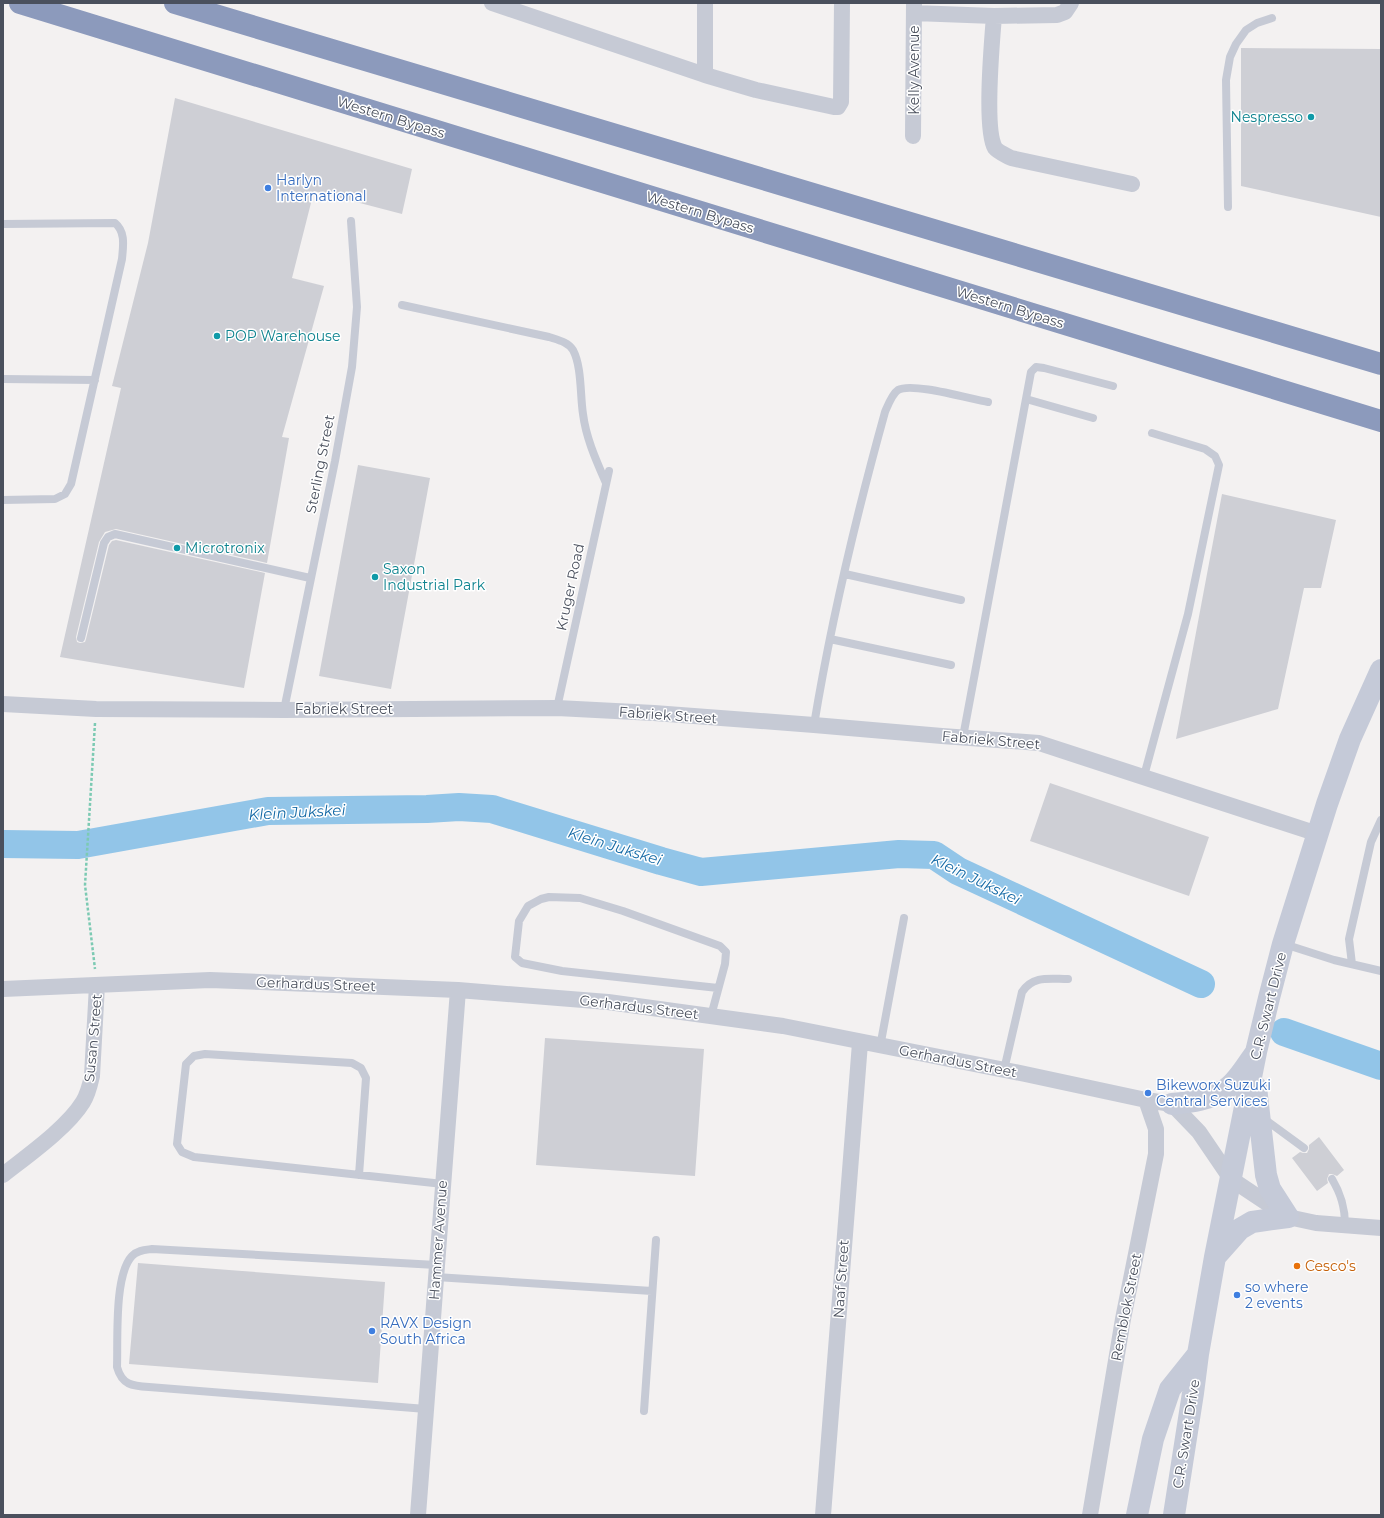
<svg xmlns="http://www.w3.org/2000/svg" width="1384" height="1518" font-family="Montserrat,sans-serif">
<rect width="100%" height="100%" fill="#f3f1f1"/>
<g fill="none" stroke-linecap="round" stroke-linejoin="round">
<path stroke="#92c5e8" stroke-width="28" d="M3,844L78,845L268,811L427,809L459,807L492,809L661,861L701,872L899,854L934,855L958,871L1201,984
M1284,1032L1381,1066"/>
</g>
<path fill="#cecfd5" d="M1241,48L1381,49V217L1241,186Z
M175,98L412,169L402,214L314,191L292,278L324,286L282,437L289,438L267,563L116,529L105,532L99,542L76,637L77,642L80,643L85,642L86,639L109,545L112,541L116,540L265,573L244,688L60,657L121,388L112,386L148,243Z
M358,465L430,478L391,689L319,676Z
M1222,494L1336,520L1321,588H1304L1278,709L1176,739Z
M1050,783L1209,837L1189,896L1030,841Z
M545,1038L704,1049L695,1176L536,1165Z
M1319,1137L1344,1170L1337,1176L1332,1174H1329L1327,1179L1328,1183L1317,1191L1292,1158L1300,1152L1303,1153H1307L1309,1149V1145Z
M138,1263L385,1282L378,1383L129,1364Z"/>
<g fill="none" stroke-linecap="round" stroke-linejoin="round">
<path stroke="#7ccab3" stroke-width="2.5" stroke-dasharray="3 2" stroke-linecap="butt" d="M95,723L85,885L95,969"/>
<path stroke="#c6cad5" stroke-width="8" d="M1228,207L1226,80L1230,57L1236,44L1246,30L1257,23L1272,18
M3,224L115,223C126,232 123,247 122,259L71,484L65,494L55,499L3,500
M402,305L549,337C558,340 568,342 573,350C582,367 580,395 583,414C586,438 596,460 606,483
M3,379L95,380
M1026,399L1093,418
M845,574L961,600
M81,638L104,543L108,537L115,534L310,578
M830,639L951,665
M557,708L609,471
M284,710L335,461L352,367L357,307L351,221
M814,725C831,621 857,513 885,412C888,405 892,394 898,390C912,382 970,399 988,402
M963,737L1031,372L1036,367L1044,368L1113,386
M1144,776L1188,614L1219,465L1215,456L1205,449L1152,433
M1284,944L1334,960L1381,971
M1352,964L1349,939L1371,842L1381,820
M711,1016L725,964L726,952L720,946L623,911L580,898L549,897L541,899L528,906L519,921L515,957L522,963L562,971L718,988
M880,1047L904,918
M1004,1070L1022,992C1033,975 1050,979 1068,979
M1263,1118L1304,1148
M359,1175L366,1078L361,1068L352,1063L205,1054L194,1056L186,1064L177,1144L182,1152L194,1157L443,1184
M1332,1179C1341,1194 1345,1207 1345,1225
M436,1277L652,1291
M426,1409L149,1387C132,1386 122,1385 117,1367C118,1340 114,1275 132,1256C138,1250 145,1250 152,1249L436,1265
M644,1411L656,1240"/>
<path stroke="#c6cad5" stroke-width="16" d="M492,3L705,75L756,90L834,107H838L841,102L842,3
M914,13L994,16L1057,15L1065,12L1071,3
M994,16C992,41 984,129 995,148C998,152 1006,155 1011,158L1132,184
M705,75V3
M913,136L914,3
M3,704L96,709L284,710L557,708L654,713L814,725L942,736L1039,743L1318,834
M3,989L210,980L458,990L608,1002L783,1026L1025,1074L1146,1100L1172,1104L1199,1132L1231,1179L1288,1217L1316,1223L1381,1228
M3,1175C27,1156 67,1128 83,1102C88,1094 90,1085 92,1076L97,985
M418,1515L458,990
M823,1515L860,1043
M1090,1515L1123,1319L1156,1154V1129L1146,1100"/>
<path stroke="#c5cad8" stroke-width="22" d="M1172,1104C1191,1102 1210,1100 1226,1089C1236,1083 1247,1065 1254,1055
M1216,1256L1240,1229L1252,1222L1288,1217L1270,1189L1266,1175L1256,1087
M1137,1515L1153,1439L1170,1389L1198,1354
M1174,1515L1193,1393L1198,1354L1215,1257L1256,1052L1269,998L1283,944L1327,804L1350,739L1381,670"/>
<path stroke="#8c9abc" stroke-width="22" d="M20,3L1381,421
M175,3L1381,364"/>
</g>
<g fill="#0f9aa8" stroke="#fff" stroke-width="1.5">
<circle cx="1311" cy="117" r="4"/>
<circle cx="217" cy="336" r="4"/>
<circle cx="177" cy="548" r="4"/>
<circle cx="375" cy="577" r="4"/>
</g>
<g fill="#3f7fe0" stroke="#fff" stroke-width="1.5">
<circle cx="268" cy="188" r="4"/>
<circle cx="1148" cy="1093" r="4"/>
<circle cx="1237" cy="1295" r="4"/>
<circle cx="372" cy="1331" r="4"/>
</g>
<circle fill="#e8710a" stroke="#fff" stroke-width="1.5" cx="1297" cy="1266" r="4"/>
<g text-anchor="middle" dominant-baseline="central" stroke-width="3" stroke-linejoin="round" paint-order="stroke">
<g font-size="14" fill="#4a505d" stroke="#fff">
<text transform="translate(914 70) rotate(-90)">Kelly Avenue</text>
<text transform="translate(391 117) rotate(17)">Western Bypass</text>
<text transform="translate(700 212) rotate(17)">Western Bypass</text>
<text transform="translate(1010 307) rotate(17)">Western Bypass</text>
<text transform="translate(320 464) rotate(-79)">Sterling Street</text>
<text transform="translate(570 587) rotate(-78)">Kruger Road</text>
<text x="344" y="709">Fabriek Street</text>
<text transform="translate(668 715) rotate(4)">Fabriek Street</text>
<text transform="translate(991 740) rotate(5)">Fabriek Street</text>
<text transform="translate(316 984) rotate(2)">Gerhardus Street</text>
<text transform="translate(1268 1006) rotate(-76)">C.R. Swart Drive</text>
<text transform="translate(639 1007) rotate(7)">Gerhardus Street</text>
<text transform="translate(93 1038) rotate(-85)">Susan Street</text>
<text transform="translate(958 1061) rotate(11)">Gerhardus Street</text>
<text transform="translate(438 1240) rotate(-86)">Hammer Avenue</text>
<text transform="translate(841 1279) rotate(-86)">Naaf Street</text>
<text transform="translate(1126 1307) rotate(-79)">Remblok Street</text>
<text transform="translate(1186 1434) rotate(-81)">C.R. Swart Drive</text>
</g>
<g font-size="14" fill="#0d838f" stroke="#fff" text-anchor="start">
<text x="1303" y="117" text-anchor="end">Nespresso</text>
<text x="225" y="336">POP Warehouse</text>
<text x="185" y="548">Microtronix</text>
<text x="383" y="569">Saxon<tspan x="383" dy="16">Industrial Park</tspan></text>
</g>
<g font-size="14" fill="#366cbe" stroke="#fff" text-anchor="start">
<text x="276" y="180">Harlyn<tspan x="276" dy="16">International</tspan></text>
<text x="1156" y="1085">Bikeworx Suzuki<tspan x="1156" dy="16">Central Services</tspan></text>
<text x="1245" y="1287">so where<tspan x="1245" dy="16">2 events</tspan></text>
<text x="380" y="1323">RAVX Design<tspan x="380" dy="16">South Africa</tspan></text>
</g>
<g font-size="14" fill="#c56008" stroke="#fff" text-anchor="start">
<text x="1305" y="1266">Cesco's</text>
</g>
<g font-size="15" font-style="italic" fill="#156aa6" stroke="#fff">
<text transform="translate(297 812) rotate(-3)">Klein Jukskei</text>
<text transform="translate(615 846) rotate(17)">Klein Jukskei</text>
<text transform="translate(976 879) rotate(26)">Klein Jukskei</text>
</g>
</g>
<rect width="1384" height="1518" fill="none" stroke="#4a505d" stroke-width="8"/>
</svg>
